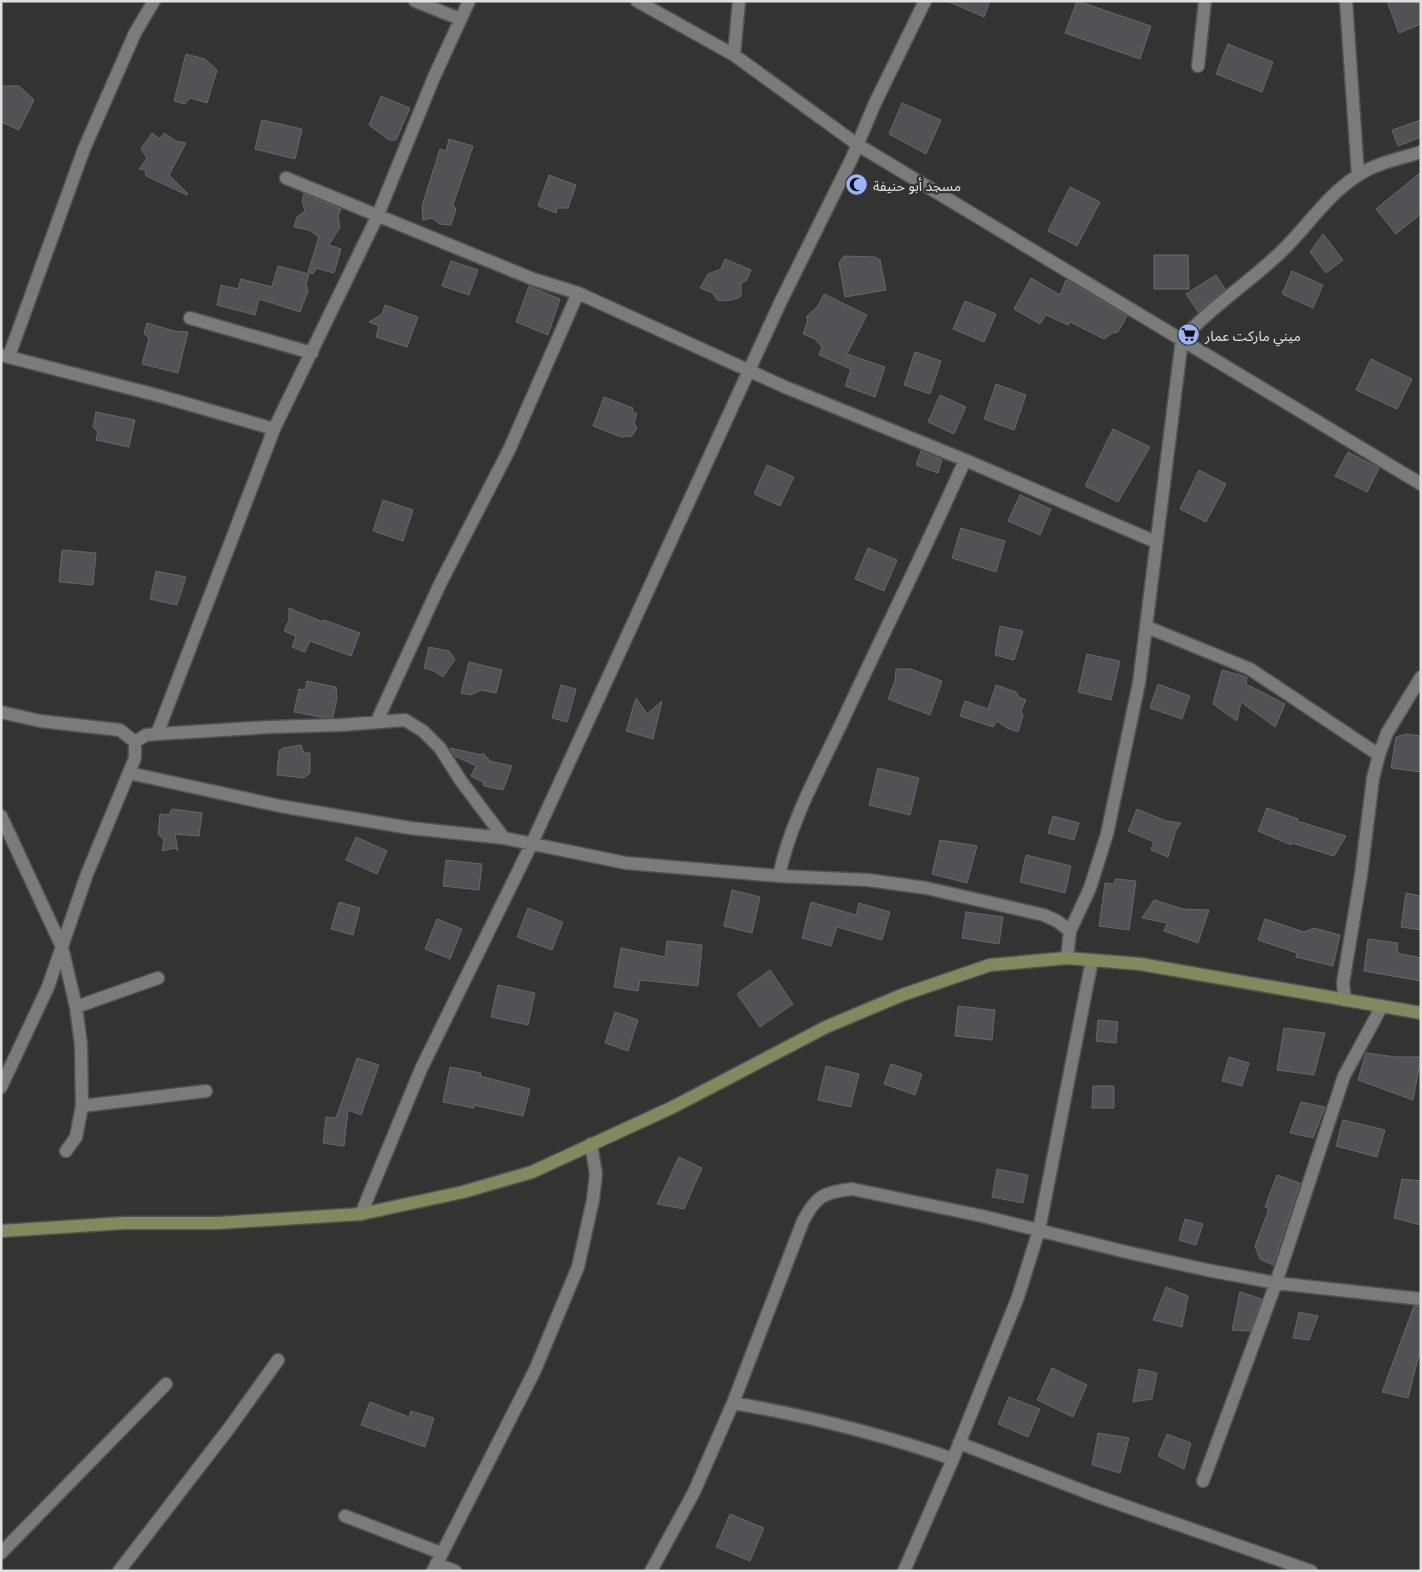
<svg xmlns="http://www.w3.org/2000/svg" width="1422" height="1572" font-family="'PT Serif','Noto Sans Arabic',serif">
<rect width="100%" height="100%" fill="#333431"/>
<path fill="#515255" stroke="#66676a" d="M947,1H990L984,17Z
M1077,1L1151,26L1140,59L1065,33Z
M1387,1H1421V24L1399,33Z
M1228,44L1273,62L1262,92L1216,74Z
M186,54L205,59L217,70L207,103L190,98L185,104L174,101Z
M1,86H19L34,100L19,130L1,122Z
M381,96L410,108L396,140H389L369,125Z
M902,103L941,120L926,154L889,134Z
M262,120L302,129L295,159L255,149Z
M1421,120V137L1398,146L1392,130Z
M152,133L160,139L164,133L176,141L186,143L169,175L188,194L187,195L146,176L145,170L139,169L147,158L141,149Z
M449,139L473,146L453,205L456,209L451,225L440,224L432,218L423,220L422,206L440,149L446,151Z
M1421,172V214L1396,234L1376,209Z
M549,175L576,185L568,208H557L556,213L538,206Z
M1070,187L1100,202L1077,246L1048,231Z
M304,194L341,209L338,216L340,227L329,245L341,249L334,273L316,268L313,274L308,272L319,237L309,230L294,227L297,217L305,211L302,201Z
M1323,234L1343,260L1326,273L1310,252Z
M1154,255H1188L1189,289H1154Z
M844,256L875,257L880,260L886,290L845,297L839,263Z
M725,259L751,270L746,281L741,283V295L739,298L726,301L717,300L713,293L700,288L708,274L721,269Z
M451,261L478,270L469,295L442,286Z
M278,266L309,274L306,284L308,291L300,312L259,299L255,315L217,305L221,285L238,289L241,279L272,287Z
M1292,271L1323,285L1313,308L1282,294Z
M1216,275L1225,289L1198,312L1186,294Z
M1031,278L1060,295L1066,280L1127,316L1118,332L1112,333L1104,339L1070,322L1068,325L1046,315L1040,324L1014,309Z
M529,286L560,299L548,335L516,322Z
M824,294L867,315L847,354L885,367L875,397L845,386L851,369L819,355L822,347L815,339L803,334L808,320L806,317L818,306Z
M965,301L996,314L984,342L953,329Z
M385,305L418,317L407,347L376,337L379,326L369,322L382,314Z
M147,323L174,331L188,332L178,373L142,364L149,338L144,334Z
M915,352L941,361L930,394L904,385Z
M1371,359L1412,379L1397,409L1356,390Z
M996,384L1026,395L1014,430L984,419Z
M940,395L966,407L954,434L928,422Z
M604,397L633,408L632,411L637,414L634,422L637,428L632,436L621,437L593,426Z
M96,412L135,420L129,447L96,440L98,432L93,427Z
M1113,429L1150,447L1118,502L1085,486Z
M921,451L942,460L938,473L916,465Z
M1348,452L1379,468L1367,492L1335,476Z
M767,465L794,477L780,506L754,494Z
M1199,470L1226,484L1206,522L1180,509Z
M1020,495L1051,509L1040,535L1008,521Z
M383,500L413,510L403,541L373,531Z
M961,528L1005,541L996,572L952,558Z
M868,548L897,560L884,591L855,579Z
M62,550L96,553L93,585L59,582Z
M156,571L186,577L177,605L150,599Z
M289,608L323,622L324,620L360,633L351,656L310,641L305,652L292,647L296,636L284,631L289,620Z
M1000,626L1023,631L1014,660L995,655Z
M429,647L449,651L455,659L443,677L434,671L424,668Z
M1087,654L1120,661L1111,700L1078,692Z
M469,662L502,670L496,693L481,690L471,695L461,693Z
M896,669H911L942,681L930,715L888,699L895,681Z
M1222,670L1247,677L1246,684L1285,704L1275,727L1241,702L1237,721L1213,704Z
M307,681L336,687L337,698L333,717H321L294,712L299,689L305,690Z
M1158,684L1190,696L1182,719L1150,708Z
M561,685L576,689L567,722L552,718Z
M996,685L1016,692L1019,697L1026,700L1021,711L1023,716L1018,732L1007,728L997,721L993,727L960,716L965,701L988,709Z
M636,698L647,714L662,701L653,739L626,731Z
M1406,734L1421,736V772L1391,768L1396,737Z
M301,745L304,753H310V773L304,778L277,775L279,751L283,748Z
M450,748L482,755L483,753L490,761L512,766L503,790L484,786L483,782L471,776L476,766L455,756Z
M878,768L919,778L910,815L869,805Z
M1267,808L1298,819L1297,821L1346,836L1334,856L1292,843L1291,845L1258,831Z
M172,809L202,813L199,836L175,834L178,851L175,848L162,851L164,840L158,834L160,814L169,815Z
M1137,809L1166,821L1181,823L1176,830L1168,857L1151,850L1154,842L1128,831Z
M1053,816L1079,823L1074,840L1048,833Z
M356,837L387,851L377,874L346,860Z
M940,840L977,846L967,883L932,874Z
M1026,855L1071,866L1065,893L1020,882Z
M446,860L482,864L479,890L443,886Z
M1115,879L1136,881L1129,930L1099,926L1105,883L1115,884Z
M732,890L760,897L752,933L724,926Z
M1406,893L1421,896V930L1401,927Z
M1154,900L1183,909L1209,910L1198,943L1164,931L1167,923L1142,918Z
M339,902L360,908L353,935L331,929Z
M811,902L856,915L859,903L890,912L882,940L837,927L831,946L802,938Z
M528,908L563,922L552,950L517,937Z
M966,912L1003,917L999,944L962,938Z
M437,919L462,929L450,959L425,949Z
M1265,919L1304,932L1314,928L1340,935L1333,966L1296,957L1297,953L1258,940Z
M1368,939L1398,943L1397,953L1421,958V981L1364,971Z
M667,941L702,945L698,986L640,980L638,991L614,987L621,948L665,957Z
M770,970L793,1004L760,1027L737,994Z
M498,985L535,993L528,1025L491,1017Z
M958,1006L995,1010L992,1040L955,1036Z
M615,1012L638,1020L628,1051L605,1043Z
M1098,1020L1118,1022L1116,1043L1096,1041Z
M1284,1028L1325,1033L1314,1075L1277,1070Z
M1366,1053L1396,1057H1421L1413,1100L1358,1080Z
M1229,1057L1249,1063L1242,1086L1222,1081Z
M357,1058L379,1065L361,1115L348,1110L344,1146L323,1143L326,1117L336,1118Z
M891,1064L922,1074L915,1095L884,1084Z
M826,1066L859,1074L851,1107L818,1100Z
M450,1067L481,1073L480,1076L530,1089L523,1116L474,1105V1108L443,1102Z
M1093,1086H1114V1108H1092Z
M1301,1102L1325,1107L1313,1138L1290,1133Z
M1343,1120L1385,1130L1377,1157L1336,1146Z
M679,1157L702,1168L684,1209L657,1204Z
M997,1169L1028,1175L1023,1203L992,1197Z
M1277,1175L1300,1183L1273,1265L1260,1259L1255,1246L1269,1209L1265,1207Z
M1402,1179L1421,1181V1225L1394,1218Z
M1185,1219L1203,1224L1196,1245L1179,1240Z
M1166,1287L1188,1296L1182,1327L1153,1320Z
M1240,1292L1262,1299L1250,1331L1232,1330Z
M1414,1306L1421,1307V1347L1408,1398L1382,1392Z
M1299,1312L1318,1316L1309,1340L1293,1338Z
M1052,1368L1087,1385L1073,1417L1037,1400Z
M1139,1369L1157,1373L1152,1399L1133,1402Z
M1009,1397L1040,1409L1028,1437L998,1424Z
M370,1402L409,1417L411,1411L434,1418L425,1447L361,1425Z
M1098,1433L1129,1438L1120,1473L1092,1465Z
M1167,1434L1191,1443L1184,1469L1158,1456Z
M730,1514L764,1528L750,1561L716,1547Z"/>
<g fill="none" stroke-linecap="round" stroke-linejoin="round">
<defs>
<path id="minor" d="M415,1L460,19
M637,1L734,55L858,145L1421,484
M1346,1L1358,175
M734,55L739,1
M1198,66L1205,1
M286,178L533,279L578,293L785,387L965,460L1156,542
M190,318L312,353
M1,355L160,396L274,429
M9,356L84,149L135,33L154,1
M1147,627L1250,669L1379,755
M1,712L40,721L120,730L135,742V758L87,874L48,987L1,1087
M377,721L440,584L509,450L578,293
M157,734L274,429L377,217L434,77L469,1
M135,742L146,735L157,734L270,727L341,725L405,720L423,731L440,748L461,781L504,838
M129,773L280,806L410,828L504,838L626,863L779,876L868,880L926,888L1044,915L1057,921L1070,931
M1,816L62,947L76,1007L81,1045L82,1106L76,1137L66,1151
M779,876C790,822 819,771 842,722C883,634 926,548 965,460
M1067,958L1070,931L1090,888L1107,834L1139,683L1182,339C1212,306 1250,282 1282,251C1307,227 1327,195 1357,176C1375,163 1400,159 1421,152
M1345,1000L1343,983L1361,875L1373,778L1379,755L1387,733L1421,677
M76,1007L158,978
M82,1106L206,1091
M361,1214L421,1069L532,843L780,303L851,160L875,103L925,1
M733,1403L803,1221C816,1196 824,1192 852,1189L982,1216L1122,1251L1207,1270L1276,1283L1421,1299
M959,1443L1091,1494L1311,1571
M1203,1481L1276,1283L1344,1076L1382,1006
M345,1516L441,1553
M1,1553L166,1384
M436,1564L455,1571
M119,1571L230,1427L278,1360
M433,1571L535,1370L578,1267L593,1200L596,1174L591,1144
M651,1571L694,1492L733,1403C809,1416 881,1434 953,1459
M904,1571L953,1459L1018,1297L1039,1230L1092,960"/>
<path id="secondary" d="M1,1231L124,1223H218L361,1214L463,1192L532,1172L673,1107L826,1027L902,995L990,965L1067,958L1140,964L1421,1013"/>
</defs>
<use href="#minor" stroke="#525350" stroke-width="15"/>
<use href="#secondary" stroke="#525350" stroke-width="15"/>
<use href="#minor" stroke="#7b7c79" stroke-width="12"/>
<use href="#secondary" stroke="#808a5c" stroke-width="12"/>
</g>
<defs>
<symbol id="mosque-disc" viewBox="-11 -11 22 22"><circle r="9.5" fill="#9bb4fd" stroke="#333431"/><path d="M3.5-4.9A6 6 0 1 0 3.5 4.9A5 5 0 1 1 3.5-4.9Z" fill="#111"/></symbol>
<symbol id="supermarket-disc" viewBox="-11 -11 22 22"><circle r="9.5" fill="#9bb4fd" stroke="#333431"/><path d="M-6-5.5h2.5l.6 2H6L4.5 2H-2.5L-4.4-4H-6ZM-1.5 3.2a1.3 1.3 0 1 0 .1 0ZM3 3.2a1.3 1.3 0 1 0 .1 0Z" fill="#111"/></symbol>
</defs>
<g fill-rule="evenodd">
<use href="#mosque-disc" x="844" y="172" width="25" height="25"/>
<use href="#supermarket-disc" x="1176" y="322" width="25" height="25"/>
</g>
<g text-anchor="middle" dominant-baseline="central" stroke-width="4.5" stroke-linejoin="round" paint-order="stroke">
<g font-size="14" fill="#e0e1df" stroke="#333431" text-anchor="start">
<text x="873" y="185">مسجد أبو حنيفة</text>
<text x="1205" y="335">ميني ماركت عمار</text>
</g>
</g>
<rect width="1422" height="1572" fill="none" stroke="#e0e1df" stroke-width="5"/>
</svg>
